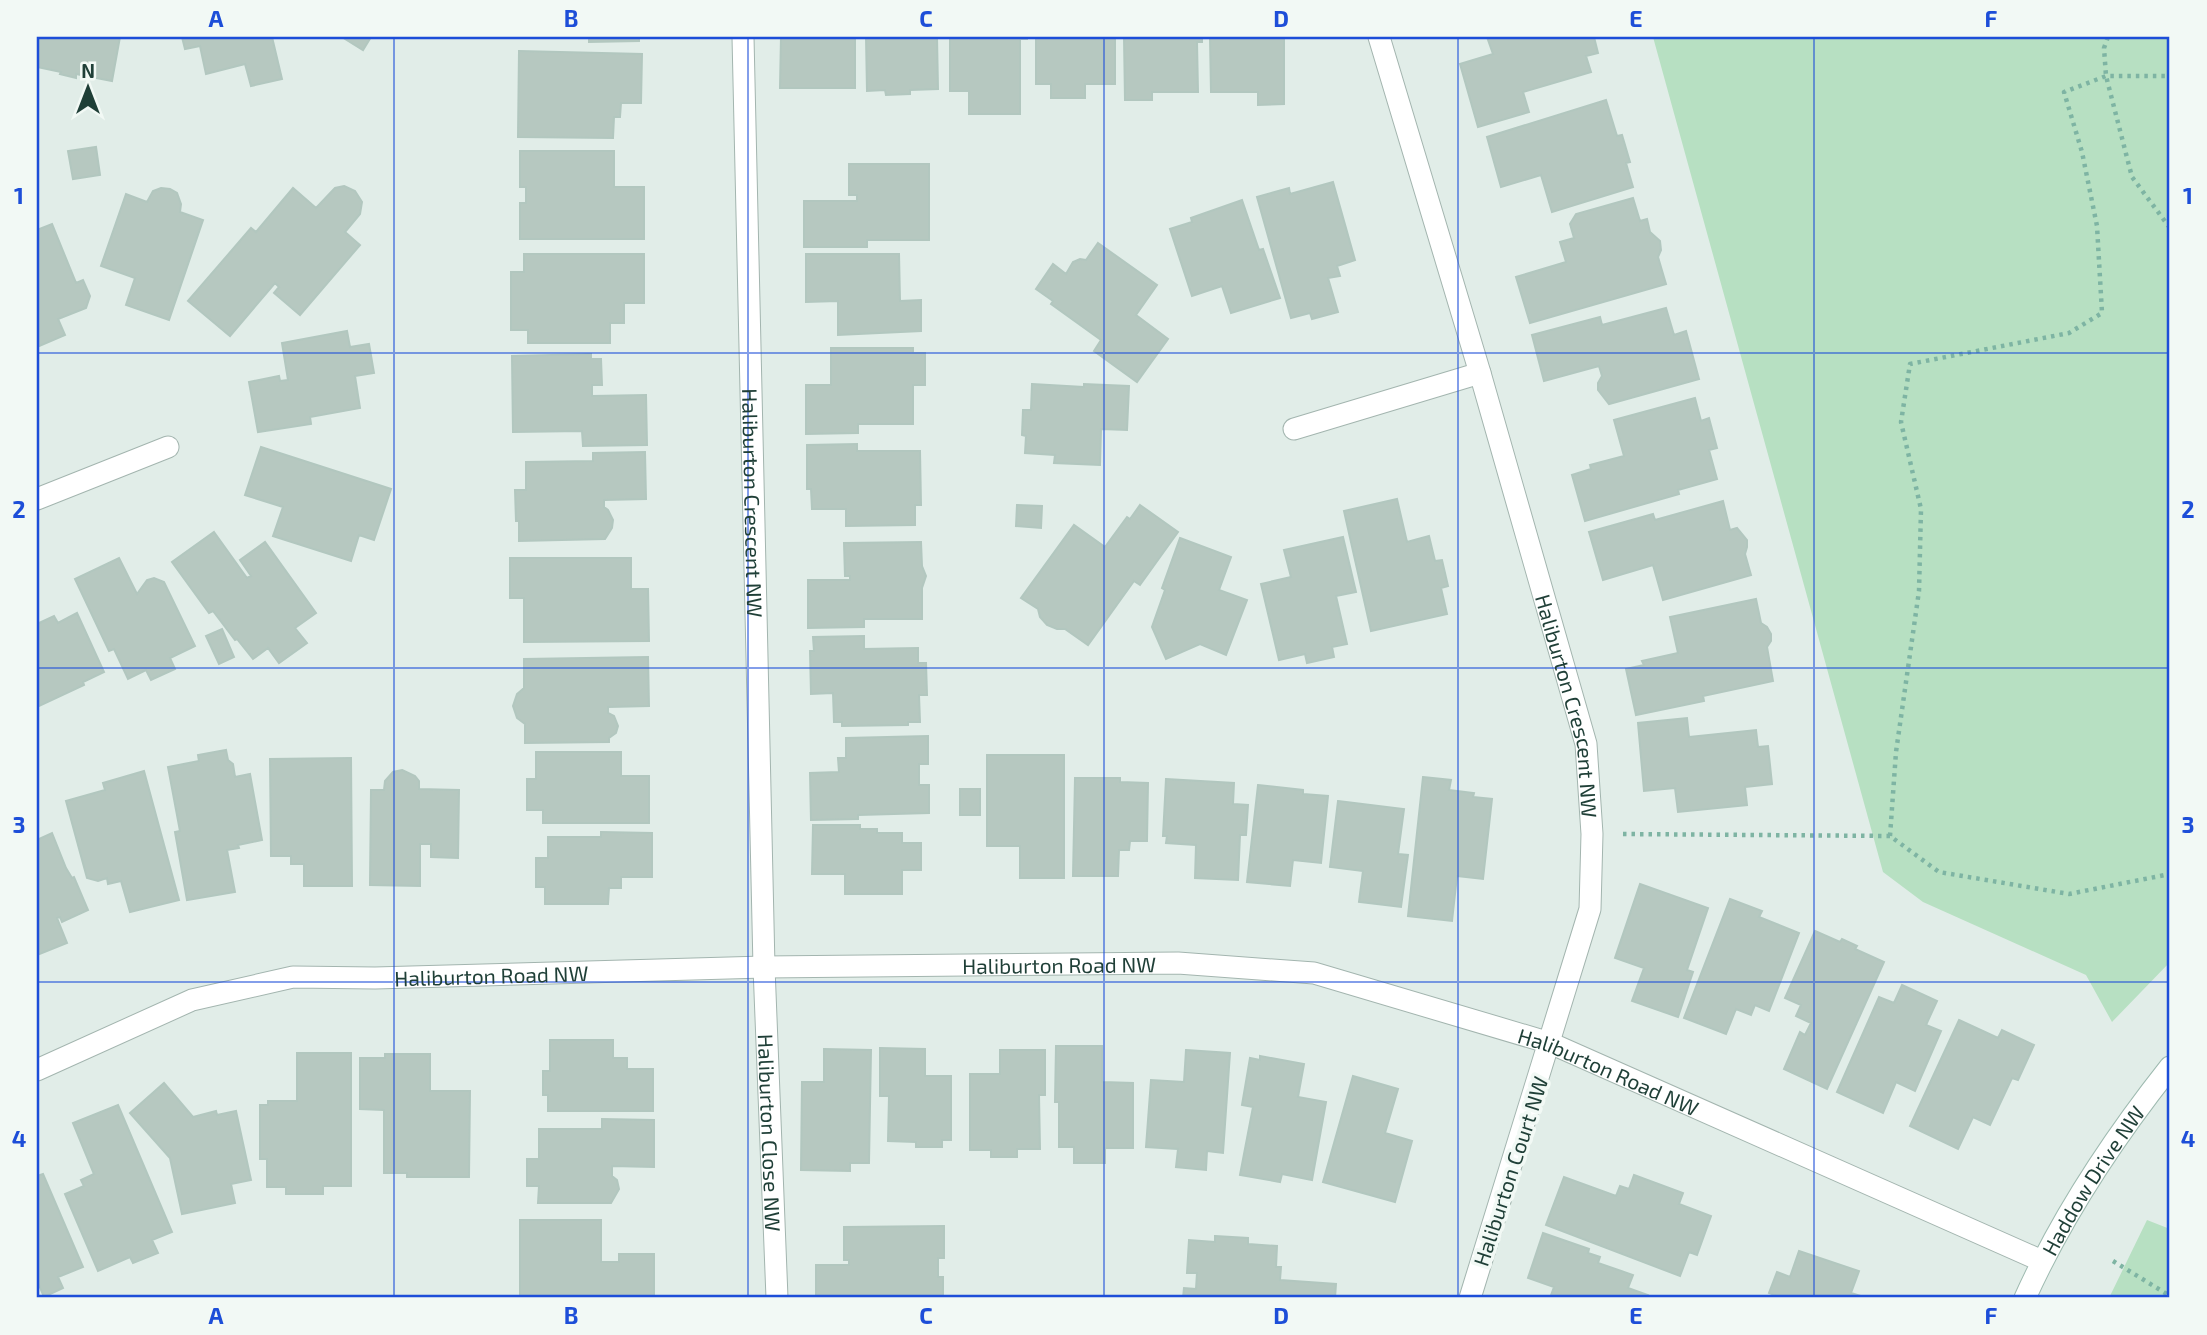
<svg xmlns="http://www.w3.org/2000/svg" width="2207" height="1335" font-family="'Exo 2',sans-serif">
<rect width="100%" height="100%" fill="#e1ede8"/>
<path fill="#b7e0c2" d="M1653,37H2170V962L2112,1022L2086,975L1923,902L1883,872Z
M2147,1220L2170,1229V1298H2109Z"/>
<path fill="#b6c8c0" stroke="#b2c7bf" stroke-width="2" d="M37,37H120L112,81L76,74V78L60,74L61,72L37,67Z
M182,37H272L282,79L251,86L245,64L206,74L200,46L185,49Z
M342,37H371L363,50Z
M504,37H639V41L589,42V37Z
M781,37H855V88H780Z
M866,37H937L938,89L910,90V94L886,95L885,90L867,91Z
M950,37H1027V39H1020V114H969V91H950Z
M1036,37H1115V84H1085V98H1051V84H1036Z
M1124,37H1202V42H1197L1198,92H1152V100H1125Z
M1210,37H1284V104L1258,105V92H1211Z
M1487,37H1594L1598,53L1586,56L1591,72L1523,92L1529,112L1478,127L1460,64L1493,54Z
M519,51L642,54L641,103H621L620,117H614L613,138L518,137Z
M1606,100L1617,136L1622,135L1630,162L1626,163L1633,187L1552,212L1541,175L1501,187L1487,137Z
M96,147L100,175L73,179L68,151Z
M520,151H614V187H644V239H520V203H526V187H520Z
M849,164H929V240H867V247H804V201H857V195H849Z
M1333,182L1355,260L1337,266L1340,276L1328,278L1338,312L1312,319L1310,313L1291,318L1257,197L1289,188L1290,194Z
M344,186L355,191L362,202L360,214L345,232L360,245L300,315L274,293L279,287L275,283L230,336L188,301L251,228L256,232L293,188L316,208L335,188Z
M161,188L170,189L177,193L181,204L180,212L203,220L169,320L126,305L135,278L101,266L126,194L147,202L153,191Z
M1633,198L1640,221L1647,219L1650,232L1660,241L1661,250L1658,257L1666,284L1530,323L1516,277L1566,262L1560,242L1574,238L1570,224L1576,214Z
M1242,200L1259,250L1263,249L1280,298L1231,313L1222,286L1192,296L1170,229L1192,222L1191,218Z
M52,224L76,283L83,280L90,296L86,308L58,319L65,335L37,347V230Z
M1098,243L1157,285L1136,315L1168,339L1137,382L1094,351L1101,340L1051,304L1053,301L1036,289L1053,264L1066,274L1073,262L1080,259L1086,260Z
M524,254H644V303H624V323H610V343H528V330H511V272H524Z
M806,254H899L900,301L921,300V331L838,335V301L806,302Z
M1666,308L1674,335L1686,331L1699,379L1609,404L1598,390V383L1602,376L1599,366L1544,381L1532,335L1600,317L1602,325Z
M347,331L350,347L369,344L374,373L355,376L360,408L310,417L311,424L258,432L249,382L279,376L280,381L288,380L282,343Z
M831,348H913V353H925V385H913V424H858V433L806,434V385H831Z
M591,354V359H601L602,385H592V396L646,395L647,445L583,446L582,431L513,432L512,356Z
M1032,384L1084,387V384L1129,386L1127,430L1101,429L1100,465L1054,463L1055,455L1025,453L1026,436L1022,435L1023,410H1031Z
M1695,398L1701,421L1709,418L1717,448L1709,450L1717,479L1678,490L1679,494L1585,521L1572,475L1591,469L1590,465L1624,456L1614,420Z
M857,444V451H920L921,505H915V525L846,526V509H812L811,489H807V445Z
M261,447L391,489L374,540L359,535L351,561L273,536L283,507L245,495Z
M645,452L646,499L604,500V507L608,510L613,520L612,528L605,539L519,541V521H516L515,490H526V462L593,461V453Z
M1397,499L1407,542L1429,536L1435,561L1442,560L1448,586L1441,588L1447,614L1371,631L1344,511Z
M1723,501L1730,530L1737,528L1747,540V547L1745,554L1751,575L1663,600L1653,565L1603,580L1589,532L1653,514L1655,520Z
M1017,505L1042,506L1041,528L1016,526Z
M1140,505L1178,532L1140,585L1134,581L1088,645L1065,629H1057L1047,625L1040,617L1038,609L1021,598L1074,525L1105,547L1127,517L1130,519Z
M214,532L247,578L251,576L240,560L265,542L316,613L295,628L307,643L279,663L268,648L253,659L237,639L235,640L213,611L209,613L172,562Z
M1343,537L1356,592L1336,596L1347,644L1332,647L1334,657L1307,663L1305,654L1279,660L1261,584L1291,577L1284,550Z
M1180,538L1231,557L1219,590L1247,600L1226,655L1200,644L1166,659L1152,627L1165,590L1162,588Z
M921,542L922,566L926,576L922,588V619H864V627L808,628V580H850V576H845L844,543Z
M119,558L137,594L147,580L154,578L164,582L195,646L170,658L175,669L151,680L146,670L128,679L114,649L109,651L75,579Z
M510,558H631V589H648L649,641L524,642V598H510Z
M1756,599L1761,623L1767,627L1771,634V641L1767,647L1773,681L1703,696L1704,701L1636,715L1626,669L1644,665L1642,661L1678,653L1670,617Z
M77,613L104,672L83,682L84,685L37,707V624L54,616L58,623Z
M222,629L234,657L219,664L206,636Z
M864,636V649L918,648V663H926L927,695H919L920,722H908V725L842,726V722H834L833,693L811,694L810,651H814L813,637Z
M648,657L649,706L608,707V713L614,716L618,726L616,733L609,738V742L525,743V724L517,718L513,706L517,694L524,688V659Z
M1687,718L1689,737L1756,730L1758,747L1768,746L1772,784L1745,787L1747,805L1678,812L1675,788L1644,791L1638,723Z
M928,736V764H919V785H929V813L858,815V819L811,820L810,773L839,772L838,758H846V738Z
M226,750L228,760L233,764L235,777L250,774L262,840L238,845L239,848L227,850L235,892L187,900L175,832L180,831L168,767L199,761L198,755Z
M536,752H621V776H649V823H543V810H527V779H536Z
M987,755H1064V878H1020V846H987Z
M351,758L352,886H304V864H291V856H271L270,759Z
M402,770L415,776L419,781V789L459,790L458,858L431,857V844H420V886L370,885L371,790H384L385,781L393,772Z
M144,771L179,900L130,912L121,881L108,884L107,878L98,881L87,878L66,801L105,790L103,783Z
M1423,777L1451,780L1449,790L1474,793L1473,797L1492,799L1483,879L1457,876L1452,921L1408,916Z
M1075,778H1120V782L1148,783L1147,841H1130L1129,850H1119L1118,876H1073Z
M1166,779L1234,783L1233,804L1248,805L1246,835H1240L1238,880L1195,878L1196,845L1166,843L1167,836H1163Z
M1258,785L1303,790V794L1328,796L1321,863L1293,860L1290,886L1247,882Z
M960,789H980V815H960Z
M1338,801L1404,809L1398,854L1408,855L1401,907L1359,902L1363,871L1330,867Z
M813,825H860V829H877V833H902V843H921V870H902V894H845V874H812Z
M601,832L652,833V877H621V888H609L608,904H545V887H536V858H548V837H601Z
M52,833L66,868L72,878L74,877L88,910L62,922L60,917L57,918L67,943L37,955V840Z
M1640,884L1708,908L1687,970L1693,972L1678,1017L1632,1001L1644,968L1615,958Z
M1730,899L1762,911L1759,917L1799,933L1769,1011L1755,1005L1751,1015L1736,1009L1726,1034L1684,1018Z
M1815,931L1840,942L1842,939L1857,946L1855,949L1884,962L1827,1089L1784,1069L1800,1032L1805,1035L1811,1023L1796,1016L1801,1005L1785,998Z
M1902,985L1937,1001L1926,1025L1941,1031L1915,1091L1896,1082L1883,1113L1837,1092L1879,997L1894,1003Z
M1959,1020L1998,1038L2002,1030L2034,1045L2018,1080L2012,1078L1990,1125L1973,1117L1958,1149L1910,1126Z
M550,1040H613V1058H627V1069H653V1111H548V1095H543V1071H550Z
M1056,1046H1102V1082L1133,1083V1148H1105V1163H1074V1147H1059V1102H1055Z
M880,1048L925,1049V1076H951V1140H942V1147H916V1142L888,1141L889,1096H880Z
M824,1049L871,1050L869,1163H850V1171L801,1170L802,1082H824Z
M1000,1050H1045V1095H1039L1040,1149H1017V1157H991V1150H970V1074H1000Z
M1186,1050L1230,1053L1223,1153L1207,1151L1206,1170L1176,1167L1178,1149L1146,1147L1151,1080L1184,1082Z
M297,1053H351V1186H323V1194H286V1187H267V1159H260V1105H268V1101H297Z
M385,1054H430V1091H470L469,1177H407V1173H384V1110L360,1109V1058H385Z
M1260,1056L1304,1064L1298,1097L1326,1102L1312,1180L1282,1174L1280,1182L1240,1175L1253,1107L1242,1105L1250,1058L1260,1060Z
M1353,1076L1398,1089L1385,1133L1412,1141L1395,1202L1323,1182Z
M164,1083L193,1117L216,1111L217,1115L236,1111L251,1180L231,1184L235,1203L182,1214L170,1158L130,1113Z
M118,1105L172,1232L152,1240L158,1253L133,1263L130,1257L98,1271L65,1194L84,1186L81,1180L94,1174L73,1123Z
M602,1119L654,1120V1167L612,1166V1176L617,1180L619,1189L611,1203H538L539,1186H527V1159H539V1129H602Z
M43,1174L83,1267L58,1277L63,1288L44,1297L39,1285L37,1286V1176Z
M1634,1175L1683,1193L1679,1204L1711,1216L1697,1255L1689,1252L1680,1276L1546,1225L1564,1177L1616,1196L1620,1186L1629,1189Z
M520,1220H601V1262H619V1254H654V1298H520Z
M944,1226V1258H938V1277H943V1298H816V1265H849V1260H844V1227Z
M1543,1233L1589,1249L1588,1253L1600,1257L1598,1263L1633,1275L1628,1288L1648,1295L1647,1298H1550L1554,1287L1528,1278Z
M1215,1236L1248,1238V1244L1277,1246L1276,1267H1281L1280,1280L1336,1284L1335,1298H1183L1184,1288L1196,1289L1197,1273H1187L1189,1240L1215,1242Z
M1799,1251L1859,1271L1851,1293L1867,1298H1782L1769,1293L1777,1272L1790,1277Z"/>
<g fill="none" stroke-linecap="round" stroke-linejoin="round">
<defs>
<g id="street">
<path id="s1" d="M743,37L764,967L777,1298"/>
<path id="s2" d="M1379,37L1480,373L1586,744L1592,834L1590,909L1470,1298"/>
<path d="M1294,429L1480,373"/>
<path d="M37,499L168,447"/>
<path id="s3" d="M37,1070L192,1000L293,977L375,978L764,967L1178,963L1314,973L1550,1043L2042,1261"/>
</g>
<g id="secondary">
<path id="s4" d="M2025,1298C2063,1214 2113,1139 2170,1067"/>
</g>
</defs>
<use href="#street" stroke="#a3b5af" stroke-width="23"/>
<use href="#secondary" stroke="#9ebab0" stroke-width="23"/>
<path stroke="#7eb4a3" stroke-width="4.5" stroke-dasharray="3.5 5" stroke-linecap="butt" d="M2108,37L2104,48L2106,76L2132,177L2170,228
M1623,834L1890,836L1939,872L2069,894L2170,874
M1890,836L1896,752L1919,591L1921,509L1901,422L1910,364L2069,333L2102,313L2097,226L2082,152L2064,92L2106,76H2170
M2113,1261L2170,1296"/>
<use href="#street" stroke="#fff" stroke-width="21"/>
<use href="#secondary" stroke="#fff" stroke-width="21"/>
</g>
<path fill="none" stroke="#1d4ed8" stroke-width="2" stroke-opacity="0.55" d="M394,37V1298M748,37V1298M1104,37V1298M1458,37V1298M1814,37V1298M37,353H2170M37,668H2170M37,982H2170"/>
<g text-anchor="middle" dominant-baseline="central" stroke-width="7" stroke-linejoin="round" paint-order="stroke">
<g font-size="21" fill="#1f3f37" stroke="#f2f9f5">
<text stroke="none"><textPath href="#s1" startOffset="466">Haliburton Crescent NW</textPath></text>
<text stroke="none"><textPath href="#s2" startOffset="696">Haliburton Crescent NW</textPath></text>
<text stroke="none"><textPath href="#s3" startOffset="1040">Haliburton Road NW</textPath></text>
<text stroke="none"><textPath href="#s3" startOffset="472">Haliburton Road NW</textPath></text>
<text stroke="none"><textPath href="#s3" startOffset="1606">Haliburton Road NW</textPath></text>
<text stroke="none"><textPath href="#s1" startOffset="1096">Haliburton Close NW</textPath></text>
<text transform="translate(1510 1171) rotate(-72)">Haliburton Court NW</text>
<text stroke="none"><textPath href="#s4" startOffset="136">Haddow Drive NW</textPath></text>
</g>
</g>
<rect width="2207" height="1335" fill="none" stroke="#f2f9f5" stroke-width="77"/>
<g transform="translate(88 88)" stroke="#f2f9f5" stroke-width="5" paint-order="stroke">
<path d="M0-5L12 26L0 18L-12 26Z" fill="#1f3f37"/>
<text y="-10" font-size="19" font-weight="bold" text-anchor="middle" fill="#1f3f37">N</text>
</g>
<rect x="38" y="38" width="2130" height="1258" fill="none" stroke="#1d4ed8" stroke-width="2.5"/>
<g font-size="23" text-anchor="middle" font-weight="bold" fill="#1d4ed8">
<text x="216" y="27">A</text>
<text x="571" y="27">B</text>
<text x="926" y="27">C</text>
<text x="1281" y="27">D</text>
<text x="1636" y="27">E</text>
<text x="1991" y="27">F</text>
<text x="19" y="204">1</text>
<text x="2188" y="204">1</text>
<text x="19" y="518">2</text>
<text x="2188" y="518">2</text>
<text x="19" y="833">3</text>
<text x="2188" y="833">3</text>
<text x="19" y="1147">4</text>
<text x="2188" y="1147">4</text>
<text x="216" y="1324">A</text>
<text x="571" y="1324">B</text>
<text x="926" y="1324">C</text>
<text x="1281" y="1324">D</text>
<text x="1636" y="1324">E</text>
<text x="1991" y="1324">F</text>
</g>
</svg>
